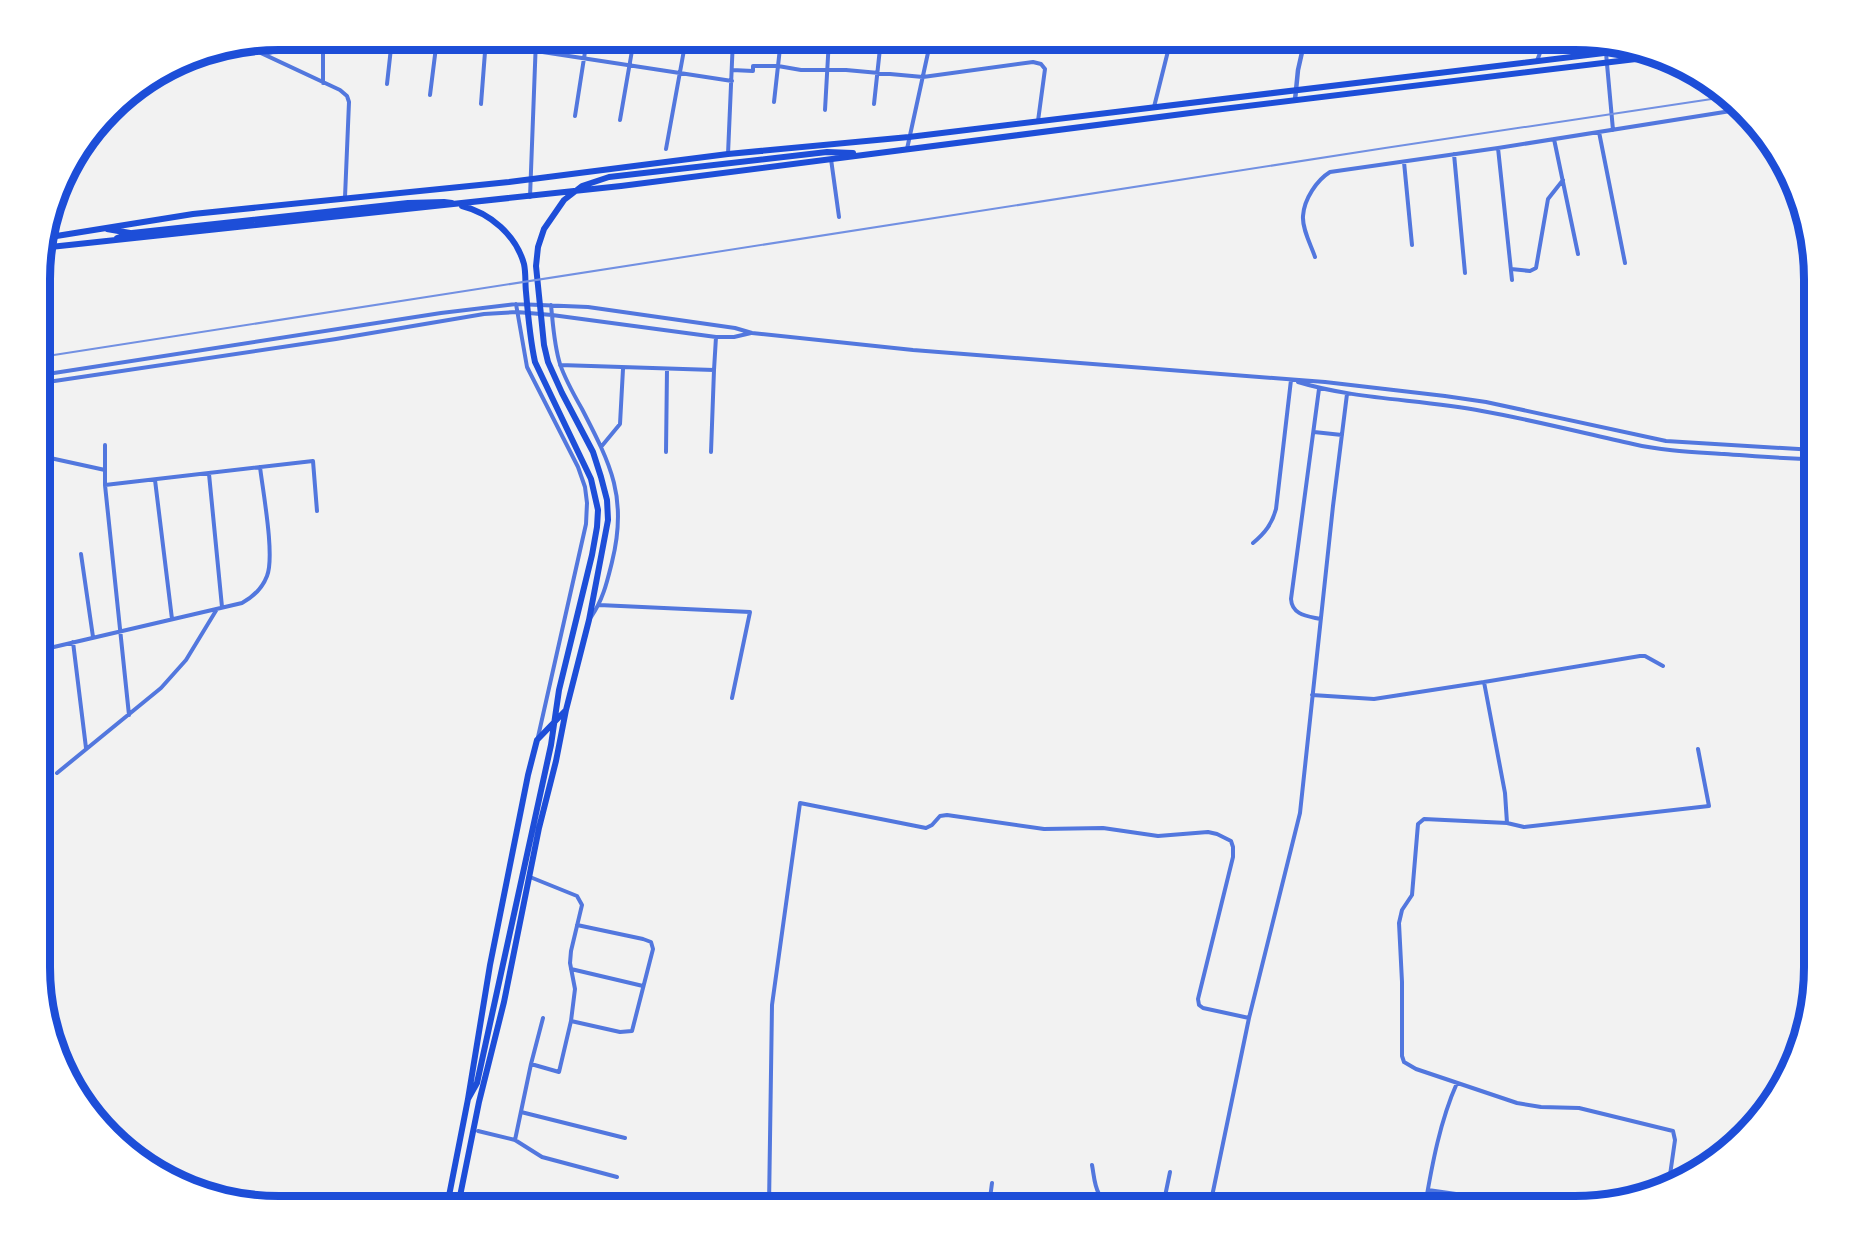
<svg xmlns="http://www.w3.org/2000/svg" width="1854" height="1245" font-family="'Archivo Narrow',sans-serif">
<rect width="100%" height="100%" fill="#f2f2f2"/>
<g fill="none" stroke-linecap="round" stroke-linejoin="round">
<path stroke="#5277de" stroke-width="4" d="M401,39L485,48L536,51L732,81
M323,40V83
M246,46L340,90L347,96L349,102L345,197
M1606,53L1613,130
M264,54L328,39
M1537,61L1545,39
M732,70L753,71V66H778L801,70H846L923,77L1033,62L1041,64L1045,69L1038,121
M387,84L392,39
M430,95L437,39
M774,102L781,39
M481,104L486,39
M874,104L881,39
M1154,107L1171,39
M825,110L829,39
M575,116L587,39
M620,120L634,39
M1599,132L1625,263
M1554,139L1578,254
M1498,148L1512,280
M666,149L686,39
M907,149L931,39
M728,154L733,39
M1454,154L1465,273
M831,159L839,217
M1404,162L1412,245
M530,197L536,39
M1315,257C1311,245 1302,229 1303,216C1304,199 1317,180 1330,172L1498,148L1737,110
M1511,269L1530,271L1536,268L1548,199L1563,180
M516,304L527,367L578,467L585,487L587,503L586,524L538,737
M551,305C553,324 554,345 560,364C565,379 574,395 582,409C611,465 628,498 612,562C607,582 603,600 591,617
M560,365L714,370L716,337
M41,375L441,313L516,304L588,307L735,328L752,333L913,350L1325,382L1445,396L1486,402L1666,441L1815,450
M1298,382C1357,400 1421,399 1482,411C1533,420 1583,433 1633,444C1663,451 1693,452 1724,454C1754,456 1784,459 1815,459
M41,383L336,339L484,314L517,312L552,315L716,337H734L751,333
M1319,389L1291,599C1292,615 1307,616 1320,619
M1314,432L1342,435
M105,445V485L129,715
M601,447L620,424L623,369
M666,452L667,369
M711,452L714,370
M41,456L105,470
M209,474L222,607
M155,480L172,619
M105,485L313,461L317,511
M41,492L51,541V554L41,613
M1253,543C1265,533 1272,524 1276,509L1291,380
M81,554L93,637
M599,605L750,612L732,698
M73,642L86,748
M41,650L242,603C253,597 262,589 267,576C275,556 263,492 260,467
M1484,682L1640,656H1645L1663,666
M1312,695L1374,699L1484,682L1505,793L1507,823L1424,819L1418,824L1412,895L1402,910L1399,923L1402,982V1056L1404,1062L1416,1069L1517,1103L1541,1107L1579,1108L1673,1131L1675,1140L1669,1182
M57,773L161,688L186,660L217,609
M1507,823L1524,827L1709,806L1698,749
M571,969L643,986
M571,1021L620,1032L632,1031L653,949L651,942L643,939L577,925
M531,1064L543,1018
M521,1112L625,1138
M478,1131L515,1140L542,1157L617,1177
M515,1140L531,1064L559,1072L571,1021L575,989L570,963L571,951L582,905L577,896L530,877
M1092,1165C1094,1175 1094,1185 1099,1194C1109,1216 1149,1200 1165,1194
M1428,1190L1540,1206
M769,1206L772,1005L800,803L926,828L932,825L940,816L947,815L1044,829L1103,828L1158,836L1208,832L1217,834L1231,841L1233,847V857L1198,999L1199,1005L1203,1008L1249,1018
M989,1206L992,1183
M1026,1206V1202
M1163,1206L1170,1172
M1210,1206L1249,1018L1300,813L1333,506L1347,394
M1425,1206C1432,1165 1440,1121 1457,1083"/>
<path stroke="#5277de" stroke-width="4.5" d="M1295,100L1298,70L1305,39"/>
<path stroke="#1d4ed8" stroke-width="6" d="M462,206C490,213 516,235 524,264C526,273 525,284 526,292C528,316 530,339 535,362L591,479L598,510L597,527L592,555L559,690L551,745L477,1083L468,1099
M107,229L130,233
M44,238L193,214L509,182L728,154L909,137L1637,49
M117,238L132,233L408,203L444,202L452,203
M41,248L621,186L1206,111L1661,56
M447,1206L468,1099L490,965L528,775L537,740L565,711
M458,1206L479,1102L504,1002L539,828L556,761L566,710L589,620L608,520L607,500L601,477L593,452L562,393L548,362L544,345L536,266L538,247L544,229L564,200L582,186L609,177L827,152L853,153"/>
<path stroke="#7290e2" stroke-width="2" d="M41,357L1385,148L1725,97"/>
</g>
<path d="M0 0H1854V1245H0ZM279 50H1575A229 229 0 0 1 1804 279V967A229 229 0 0 1 1575 1196H279A229 229 0 0 1 50 967V279A229 229 0 0 1 279 50Z" fill="#fff" fill-rule="evenodd"/>
<path fill="none" stroke="#1d4ed8" stroke-width="8" d="M279 50H1575A229 229 0 0 1 1804 279V967A229 229 0 0 1 1575 1196H279A229 229 0 0 1 50 967V279A229 229 0 0 1 279 50Z"/>
</svg>
